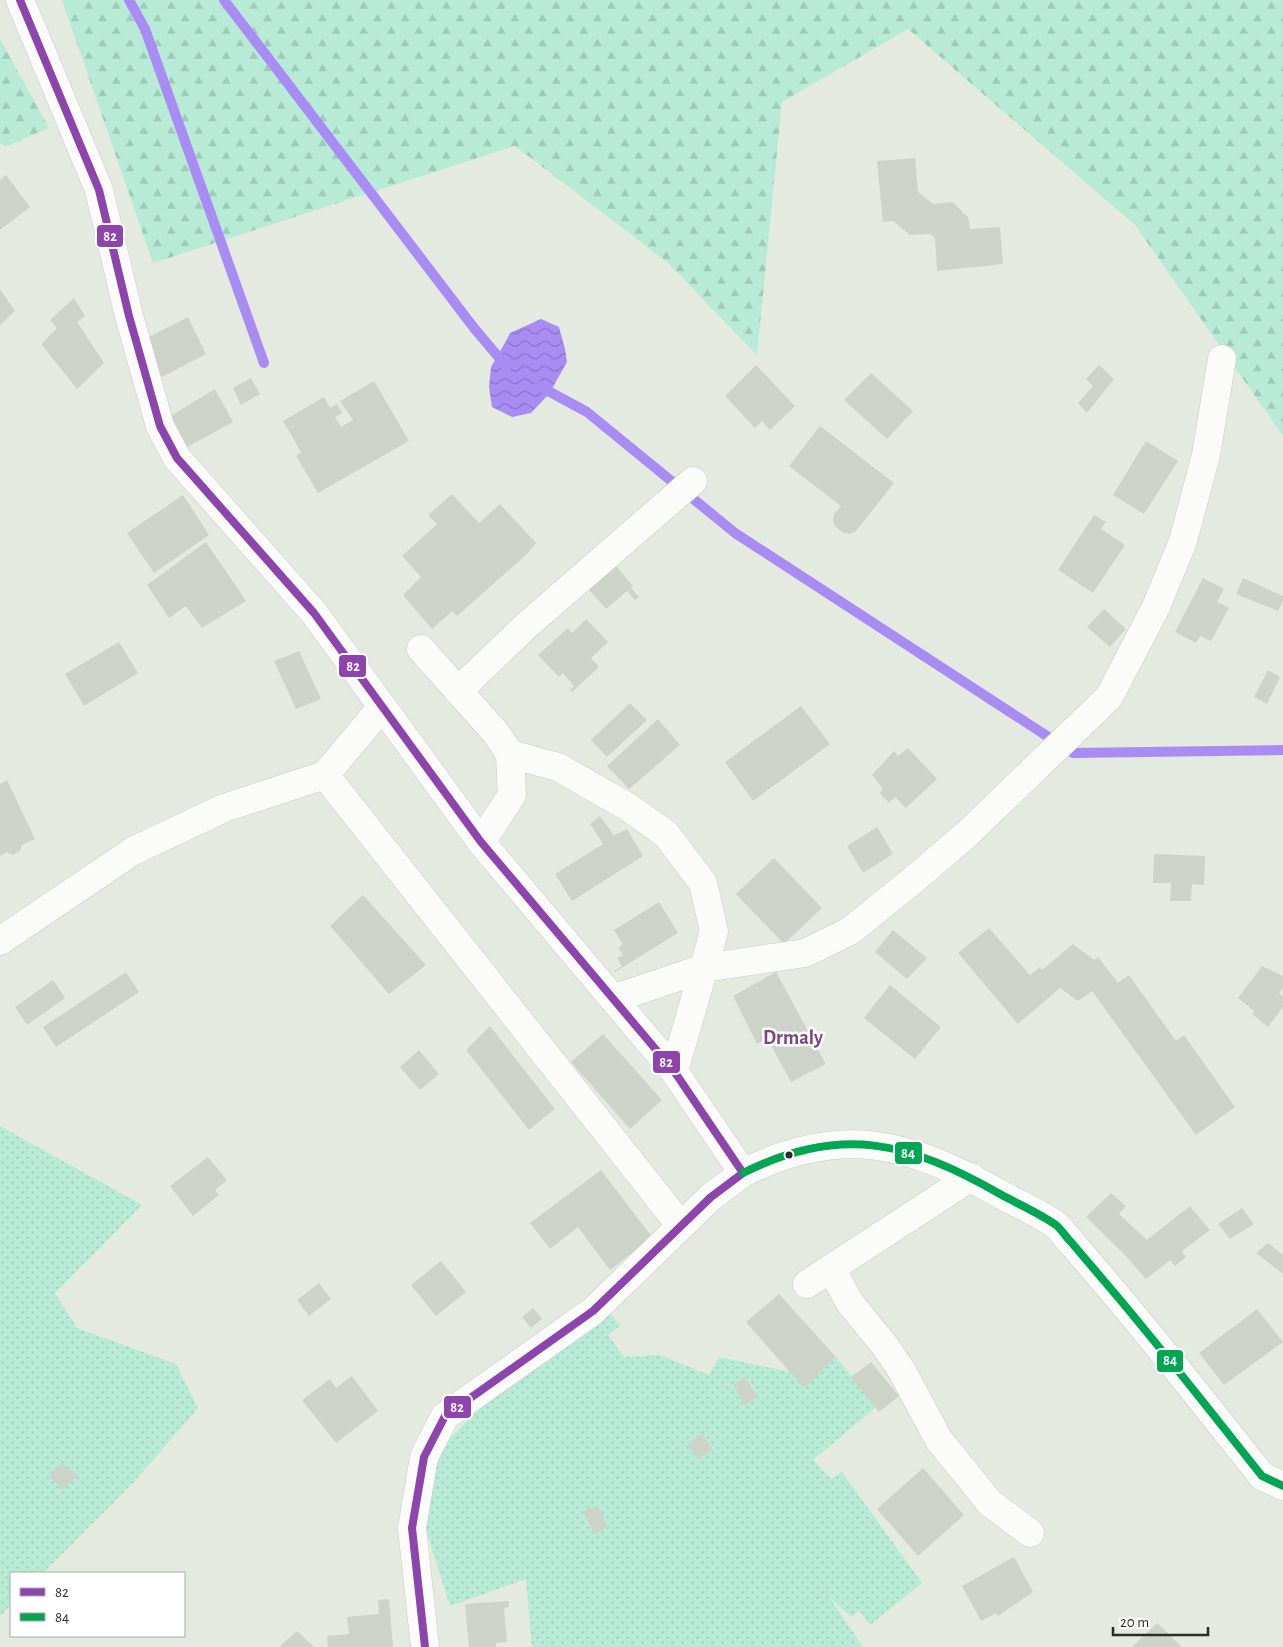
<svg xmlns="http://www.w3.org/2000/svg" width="1283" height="1647" font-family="'Alegreya Sans',sans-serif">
<defs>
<pattern id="grass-dots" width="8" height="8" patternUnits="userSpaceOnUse" patternTransform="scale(1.25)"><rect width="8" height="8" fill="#b7ebd6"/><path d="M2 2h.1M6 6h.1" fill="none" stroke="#9ecab8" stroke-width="1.8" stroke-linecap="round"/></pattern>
<pattern id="forest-firs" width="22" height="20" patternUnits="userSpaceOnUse" patternTransform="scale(1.25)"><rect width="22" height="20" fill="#b7ebd6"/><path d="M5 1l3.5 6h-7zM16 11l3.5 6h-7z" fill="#9ecab8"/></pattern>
<pattern id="water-waves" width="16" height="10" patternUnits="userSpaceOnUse" patternTransform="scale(1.25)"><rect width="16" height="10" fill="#a98cf3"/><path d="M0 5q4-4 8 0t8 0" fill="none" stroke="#8a73c5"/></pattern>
</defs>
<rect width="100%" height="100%" fill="#e4eadf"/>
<path fill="url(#grass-dots)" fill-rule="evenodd" d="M0,1126L142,1205L55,1293L77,1328L176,1364L198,1408L134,1482L43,1573H11V1605L0,1616Z
M608,1310L620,1326L608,1335L624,1357L660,1355L709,1375L719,1357L791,1372L836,1357L876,1407L813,1460L831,1479L842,1472L922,1583L870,1625L859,1611L851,1617L829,1597L863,1647H532L526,1579L450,1606L416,1498L422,1467L481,1407L518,1381ZM746,1377L758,1397L745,1405L733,1385ZM702,1434L713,1448L698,1460L687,1445ZM583,1512L608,1527L594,1534Z"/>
<path fill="url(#forest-firs)" d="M62,0H1283V436L1135,225L908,29L782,102L757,355L667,262L515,146L153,263Z
M0,39L49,128L5,147L0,142Z"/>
<path fill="url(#water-waves)" d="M541,319L559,327L565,349L567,362L549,394L531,413L512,417L492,407L489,387L491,367L506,341L510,333Z"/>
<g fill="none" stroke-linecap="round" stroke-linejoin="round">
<path stroke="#a98cf3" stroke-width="10" d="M129,0L145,29L264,363
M224,0L474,328L506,366
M539,386L587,412L735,533L1073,753L1283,750"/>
</g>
<path fill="#ced3ca" d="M915,158L918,192L933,204L952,202L968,217L970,229L1000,227L1003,264L937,271L935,238L930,234L910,235L893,221L883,222L877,161Z
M6,175L30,207L0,230V180Z
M0,289L15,311L0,325Z
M74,298L85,316L77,322L104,363L77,389L42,345L44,341L57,328L50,320Z
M188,317L206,354L160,378L141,341Z
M756,365L795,406L770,430L762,421L755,428L725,396Z
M1099,365L1114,379L1087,413L1078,403L1093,386L1086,379Z
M871,373L913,411L887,439L844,400Z
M251,378L260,394L241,405L233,388Z
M374,381L409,441L318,493L296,456L301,452L283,421L324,397L330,408L337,404L342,413L335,417L341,427L353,420L340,401Z
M215,389L233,422L182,450L169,417Z
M820,426L894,483L856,531L850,534L844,533L836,527L833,521L834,514L841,506L789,466Z
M1146,441L1178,461L1144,514L1113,495Z
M452,494L479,523L500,504L536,543L527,554L457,616L452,611L432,629L403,595L421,577L402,556L437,524L428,515Z
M183,495L209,535L154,573L127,533Z
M1094,515L1106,522L1101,529L1125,545L1093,593L1058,570Z
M206,542L246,601L202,628L186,606L169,618L147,585Z
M614,564L633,586L631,588L639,597L635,600L627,591L606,609L587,587Z
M1203,578L1224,589L1217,602L1229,608L1211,641L1200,636L1196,643L1175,632Z
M1243,578L1283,596V601L1278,611L1236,594Z
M1104,609L1126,629L1110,647L1087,627Z
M586,619L608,642L591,658L599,667L572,692L570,690L574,686L563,673L559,677L538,655L568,628L572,633Z
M119,642L138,673L84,706L65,674Z
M299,651L321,699L296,709L274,661Z
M1268,670L1280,677L1267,704L1254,697Z
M630,703L647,720L607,757L591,740Z
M801,706L830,744L753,801L725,762Z
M658,719L680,745L629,789L607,766Z
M908,748L937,779L906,808L895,797L889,803L880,793L883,789L872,775L894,751L898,756Z
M7,780L35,839L22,845L20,851L13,855L7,852L0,856V784Z
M600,816L614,835L627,829L643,856L572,901L555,874L603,844L590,824Z
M877,827L893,854L863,873L847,846Z
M1154,854L1205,856L1204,885L1192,884L1191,901H1170L1171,883H1153Z
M774,858L822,908L784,944L736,894Z
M363,895L426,965L389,994L330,926Z
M659,902L678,933L615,972L614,971L622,966L617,958L623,955L618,948L623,944L614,930Z
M989,928L1030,975L1040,967L1042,970L1073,944L1094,960L1098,957L1118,983L1129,975L1176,1041L1184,1035L1235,1107L1196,1135L1092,991L1078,1001L1060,988L1018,1024L958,953Z
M893,930L927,958L907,979L875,952Z
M1262,966L1283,976V988L1279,993L1283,997V1007L1268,1027L1252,1014L1254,1011L1238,998Z
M126,972L139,992L56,1047L43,1027Z
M776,972L826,1064L791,1082L767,1038L757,1044L733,996Z
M53,980L65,998L27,1025L15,1007Z
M890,985L941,1027L915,1059L864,1018Z
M490,1026L555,1109L529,1130L466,1050Z
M603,1034L662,1100L630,1129L571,1062Z
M419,1050L439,1074L420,1090L400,1067Z
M208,1157L227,1180L215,1190L219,1195L193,1216L170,1186Z
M601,1170L652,1237L610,1270L578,1227L550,1249L530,1223Z
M1111,1193L1126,1206L1119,1214L1147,1240L1190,1206L1210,1230L1182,1251L1186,1257L1175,1266L1170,1260L1146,1279L1126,1256L1086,1217Z
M1242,1208L1254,1224L1230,1239L1218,1224Z
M1268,1243L1283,1255V1274L1256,1253Z
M441,1261L466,1292L436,1316L411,1285Z
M319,1283L331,1299L309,1316L297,1300Z
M779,1294L836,1357L804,1388L746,1322Z
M533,1308L542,1319L531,1328L522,1317Z
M1257,1309L1283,1342L1224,1385L1199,1353Z
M871,1362L899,1396L879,1412L851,1377Z
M352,1376L378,1411L336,1443L302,1400L330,1379L336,1388Z
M745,1377L758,1397L745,1405L733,1385Z
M702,1434L713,1449L698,1460L687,1445Z
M62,1463L77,1476L62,1490L49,1476Z
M923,1468L964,1515L918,1556L877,1509Z
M598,1505L608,1527L594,1534L583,1512Z
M1014,1557L1033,1592L998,1616L996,1613L981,1621L962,1586Z
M389,1599L393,1647H328L327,1636L349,1634L347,1617L379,1614L378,1600Z
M509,1601V1607L504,1608L507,1642L496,1643V1647H469L465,1604Z
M1157,1623L1182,1647H1132Z
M297,1631L314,1647H281L280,1646Z"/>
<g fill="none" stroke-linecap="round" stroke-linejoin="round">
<defs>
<path id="minor" d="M20,0L99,190L129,316L160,426L177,458L314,613L481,842L674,1071L743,1173L711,1197L593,1311L445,1416L424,1457L412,1528L425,1647
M421,649L496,733L510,754L512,795L481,842
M458,691L527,625L693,481
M510,754L558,767L628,807L666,834L703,883L714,931L704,968L613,999
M325,775L681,1226
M0,941L133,851L224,808L325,775L382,707
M674,1071L704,968L805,953L850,931L912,881L967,834L1109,697L1156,607L1183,541L1206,455L1222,359
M743,1173C841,1124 909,1142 1000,1194C1018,1204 1039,1213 1056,1225C1061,1229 1066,1237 1071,1242C1082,1255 1094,1269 1105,1282C1159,1345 1210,1411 1262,1476L1283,1486
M831,1268L850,1303L885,1346L902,1371L939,1440L990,1503L1030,1533
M807,1284L971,1177"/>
</defs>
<use href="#minor" stroke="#cacac9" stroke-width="29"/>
<use href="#minor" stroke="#fbfcfa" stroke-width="28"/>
<defs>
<path id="bus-1" d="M20,0L99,190L129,316L160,426L177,458L314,613L481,842L674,1071L743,1173L711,1197L593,1311L445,1416L424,1457L412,1528L425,1647"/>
<path id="bus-2" d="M743,1173C841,1124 909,1142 1000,1194C1018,1204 1039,1213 1056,1225C1061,1229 1066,1237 1071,1242C1082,1255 1094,1269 1105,1282C1159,1345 1210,1411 1262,1476L1283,1486"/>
</defs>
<use href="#bus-1" stroke="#fff" stroke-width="11"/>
<use href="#bus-2" stroke="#fff" stroke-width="11"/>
<use href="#bus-1" stroke="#8e44ad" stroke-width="8"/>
<use href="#bus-2" stroke="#00a651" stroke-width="8"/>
</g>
<circle fill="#2b2b2b" stroke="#fff" stroke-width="2" cx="789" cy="1155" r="4.5"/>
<g text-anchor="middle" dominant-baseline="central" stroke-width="5" stroke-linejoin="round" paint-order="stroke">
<g font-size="20" font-weight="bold" fill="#784681" stroke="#fff">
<text x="793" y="1038">Drmaly</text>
</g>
</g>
<g stroke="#fff" stroke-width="2">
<rect x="96" y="224" width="28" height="24" rx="5" fill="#8e44ad"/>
<rect x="338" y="654" width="29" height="24" rx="5" fill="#8e44ad"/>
<rect x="652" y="1050" width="29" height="24" rx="5" fill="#8e44ad"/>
<rect x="894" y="1141" width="29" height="24" rx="5" fill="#00a651"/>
<rect x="1156" y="1349" width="28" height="24" rx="5" fill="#00a651"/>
<rect x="443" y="1395" width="29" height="24" rx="5" fill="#8e44ad"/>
</g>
<g font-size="14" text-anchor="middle" font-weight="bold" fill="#fff">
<text x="110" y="241">82</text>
<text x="353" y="671">82</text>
<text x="666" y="1067">82</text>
<text x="908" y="1158">84</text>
<text x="1170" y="1365">84</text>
<text x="457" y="1412">82</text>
</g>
<rect x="10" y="1572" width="175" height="65" fill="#ffffff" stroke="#aaaaaa"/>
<rect x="20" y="1588" width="25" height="8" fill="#8e44ad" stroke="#aaaaaa"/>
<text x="55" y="1597" font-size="15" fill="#2b2b2b">82</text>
<rect x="20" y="1613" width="25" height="8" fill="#00a651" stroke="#aaaaaa"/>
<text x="55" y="1622" font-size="15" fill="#2b2b2b">84</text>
<path d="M1113 1627v8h95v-8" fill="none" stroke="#2b2b2b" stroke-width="2.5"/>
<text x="1120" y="1627" font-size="15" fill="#2b2b2b" stroke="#ffffff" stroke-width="4" paint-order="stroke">20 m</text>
</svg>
